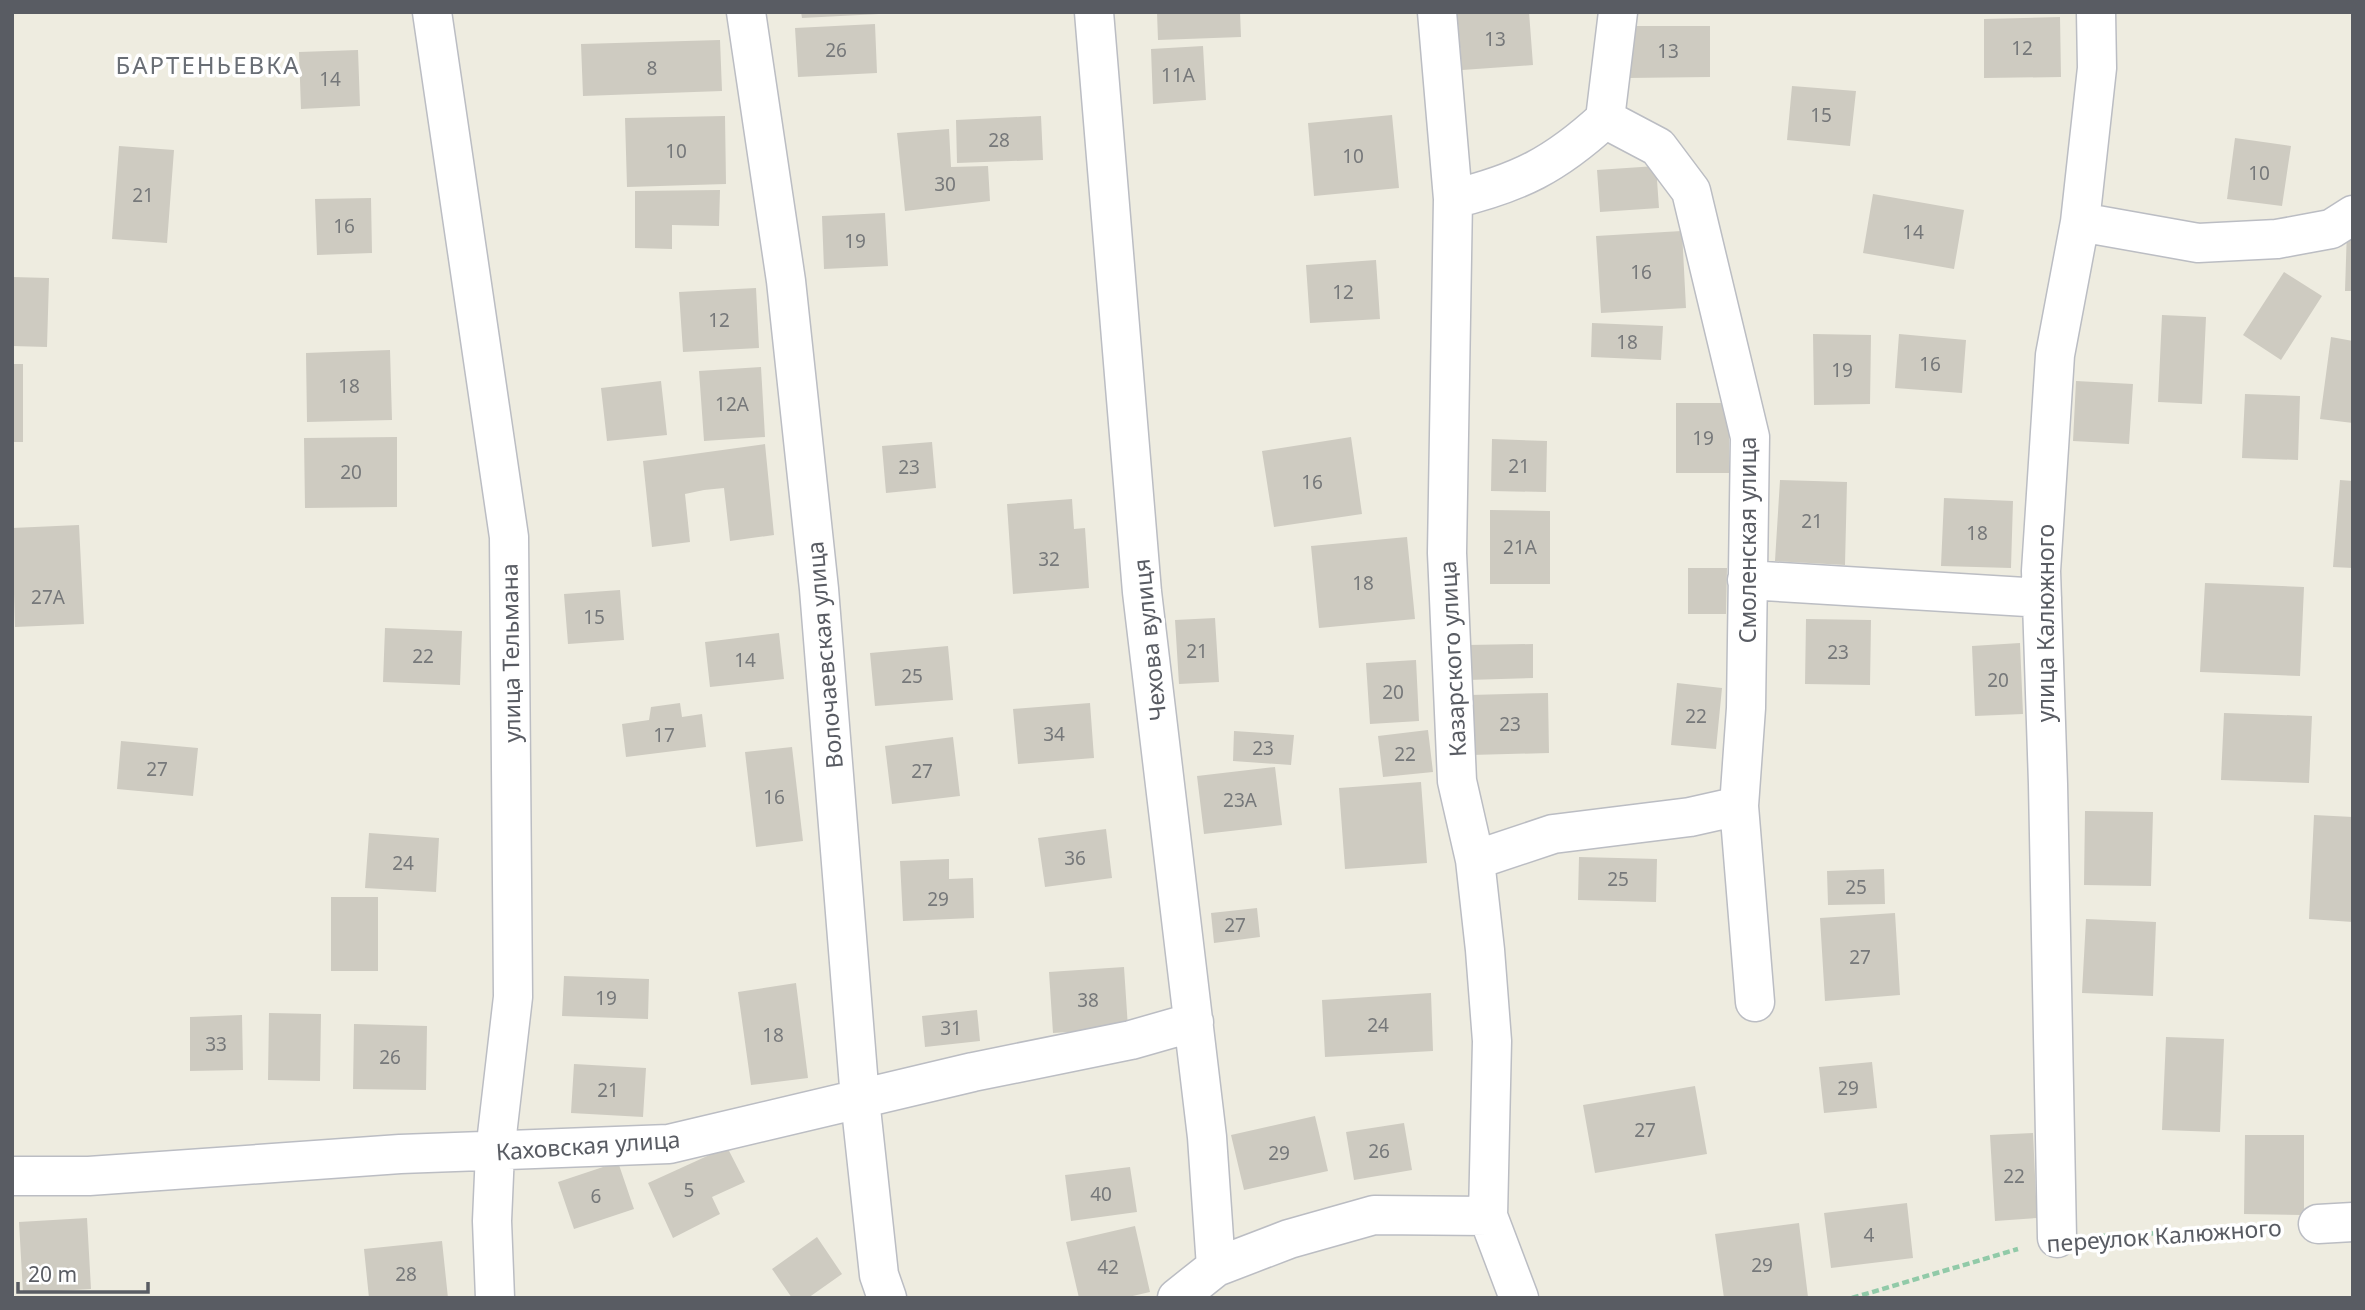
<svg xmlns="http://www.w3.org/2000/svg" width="2365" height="1310" font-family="'Noto Sans',sans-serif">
<rect width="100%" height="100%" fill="#eeece0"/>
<path fill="#cecbc1" d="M801,12H879V14L802,18Z
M1157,12H1240L1241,37L1158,40Z
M1457,12H1529L1533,65L1462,70Z
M2060,17L2061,77L1984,78V19Z
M875,24L877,73L798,77L795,28Z
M1626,26H1710V77L1627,78Z
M720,40L722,91L583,96L581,44Z
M1203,46L1206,100L1153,104L1151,49Z
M358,50L360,106L301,109L299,52Z
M1792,86L1856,91L1850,146L1787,140Z
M1392,115L1399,188L1314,196L1308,123Z
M725,116L726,184L627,187L625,118Z
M1041,116L1043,160L957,163L956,120Z
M949,129L951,167L988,166L990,201L905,211L897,133Z
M2235,138L2291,146L2282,206L2227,199Z
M119,146L174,150L167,243L112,239Z
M1656,166L1659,208L1600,212L1597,170Z
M720,190L719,226L672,225V249L635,248V191Z
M1873,194L1964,210L1954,269L1863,253Z
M371,198L372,253L317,255L315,199Z
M885,213L888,266L824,269L822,216Z
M2347,229H2353V291H2345Z
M1682,231L1686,308L1601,313L1596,236Z
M1376,260L1380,319L1310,323L1306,265Z
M2284,272L2322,296L2281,360L2243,335Z
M12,277L49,278L47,347L12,346Z
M756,288L759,348L683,352L679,292Z
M2162,315L2206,317L2202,404L2158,402Z
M1592,323L1663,326L1661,360L1591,357Z
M1813,334L1871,335L1870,404L1814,405Z
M1899,334L1966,340L1962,393L1895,388Z
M2331,337L2353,341V423L2320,419Z
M390,350L392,420L307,422L306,353Z
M12,364H23V442H12Z
M761,367L765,437L704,441L699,371Z
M661,381L667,435L607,441L601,388Z
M2076,381L2133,384L2129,444L2073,441Z
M2245,394L2300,396L2298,460L2242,458Z
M1676,403H1729V473H1676Z
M397,437V507L305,508L304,438Z
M1351,437L1362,514L1274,527L1262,451Z
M1492,439L1547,441L1546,492L1491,491Z
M932,442L936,488L886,493L882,446Z
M765,444L774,535L730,541L724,488L704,490L685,494L690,542L652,547L643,461Z
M1780,480L1847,482L1845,565L1775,561Z
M2340,480L2353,481V568L2333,567Z
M1944,498L2013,501L2011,568L1941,566Z
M1072,499L1074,529L1085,528L1089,588L1013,594L1007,504Z
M1490,510L1550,511V584H1490Z
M79,525L84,624L15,627L12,528Z
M1407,537L1415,619L1319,628L1311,546Z
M1688,568H1727L1726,614H1688Z
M2205,583L2304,587L2300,676L2200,672Z
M620,590L624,640L568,644L564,594Z
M1215,618L1219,682L1179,684L1175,620Z
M1806,619L1871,620L1870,685L1805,684Z
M385,628L462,631L460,685L383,682Z
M779,633L784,679L710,687L705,642Z
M2020,643L2023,714L1975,716L1972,646Z
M1533,644V678L1467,680V645Z
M948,646L953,700L875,706L870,653Z
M1416,660L1419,721L1370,724L1366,663Z
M1677,683L1722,688L1716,749L1671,745Z
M1548,693L1549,753L1471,755L1470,695Z
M680,703L682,717L702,714L706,747L626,757L622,724L649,720L651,707Z
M1090,703L1094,758L1018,764L1013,709Z
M2224,713L2312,716L2309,783L2221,780Z
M1428,730L1433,772L1383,777L1378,736Z
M1234,731L1294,735L1291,765L1233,761Z
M953,737L960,796L892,804L885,746Z
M121,741L198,748L193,796L117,789Z
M792,747L803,841L756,847L745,752Z
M1275,767L1282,825L1204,834L1197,776Z
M1421,782L1427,863L1345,869L1339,788Z
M2085,811L2153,812L2151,886L2084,885Z
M2314,815L2353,817V922L2309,919Z
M1106,829L1112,878L1045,887L1038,838Z
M369,833L439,838L436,892L365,888Z
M1579,857L1657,859L1656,902L1578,900Z
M949,859V879L973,878L974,918L903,921L900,861Z
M1884,869L1885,904L1828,905L1827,871Z
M331,897H378V971H331Z
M1257,908L1260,937L1214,943L1211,913Z
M1895,913L1900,995L1825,1001L1820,918Z
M2086,919L2156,922L2153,996L2082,993Z
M1124,967L1128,1028L1053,1033L1049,972Z
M564,976L649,979L648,1019L562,1016Z
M796,983L808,1078L751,1085L738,992Z
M1431,993L1433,1051L1325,1057L1322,1000Z
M977,1010L980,1041L925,1047L922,1016Z
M269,1013L321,1014L320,1081L268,1080Z
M242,1015L243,1070L190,1071V1017Z
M354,1024L427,1026L426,1090L353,1089Z
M2166,1037L2224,1039L2220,1132L2162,1130Z
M1872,1062L1877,1108L1824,1113L1819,1067Z
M574,1064L646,1068L643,1117L571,1113Z
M1695,1086L1707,1154L1595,1173L1583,1105Z
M1315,1116L1328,1171L1244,1190L1231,1135Z
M1404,1123L1412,1170L1354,1180L1346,1132Z
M2033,1133L2037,1218L1995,1221L1990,1135Z
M2245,1135H2304V1215L2244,1214Z
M727,1147L745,1182L712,1197L720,1214L673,1238L648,1183Z
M618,1162L634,1209L574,1229L558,1182Z
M1130,1167L1137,1212L1071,1221L1065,1175Z
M1907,1203L1913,1258L1831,1268L1824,1213Z
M87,1218L91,1289L23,1293L19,1222Z
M1799,1223L1808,1297L1724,1298L1715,1234Z
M1135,1226L1150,1292L1124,1298H1079L1066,1242Z
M817,1237L842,1274L808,1298H792L772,1269Z
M442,1241L448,1298H369L364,1249Z"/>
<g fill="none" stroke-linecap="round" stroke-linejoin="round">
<defs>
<path id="minor" d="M432,12L509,537L513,997L495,1152L492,1221L495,1298
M746,12L786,281L819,589L860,1099L879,1275L887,1298
M1094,12L1142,592L1207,1137L1216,1267
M1437,12L1453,199L1447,553L1457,781L1475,860L1485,950L1492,1041L1488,1216L1519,1298
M1605,119L1618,12
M1453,199C1519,183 1555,165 1605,119
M2080,222L2198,243L2277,239L2331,229L2353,215
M1747,580L2042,598
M1739,806L1755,1002
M1475,860L1553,834L1690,817L1739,806L1746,708L1750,437L1691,191L1658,147L1605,119
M12,1176H89L400,1154L669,1144L973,1072L1131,1040L1194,1022
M2318,1224L2353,1222
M2057,1238L2048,784L2041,571L2055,355L2080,222L2097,68L2096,12
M1177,1298L1216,1267L1289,1239L1374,1215L1488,1216"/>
</defs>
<use href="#minor" stroke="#bbbdc3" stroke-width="41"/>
<path stroke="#91caa8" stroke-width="4.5" stroke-dasharray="7 3.5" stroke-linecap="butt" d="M2099,1236L2279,1227
M1852,1298L2018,1249"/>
<use href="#minor" stroke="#fff" stroke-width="38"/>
</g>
<g text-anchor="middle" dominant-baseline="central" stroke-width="7" stroke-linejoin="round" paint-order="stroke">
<g font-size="19" fill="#76787a">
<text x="1495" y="39">13</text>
<text x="2022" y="48">12</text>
<text x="836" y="50">26</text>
<text x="1668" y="51">13</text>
<text x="652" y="68">8</text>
<text x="1178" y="75">11А</text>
<text x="330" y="79">14</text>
<text x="1821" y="115">15</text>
<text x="999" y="140">28</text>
<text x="676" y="151">10</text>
<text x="1353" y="156">10</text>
<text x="2259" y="173">10</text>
<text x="945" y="184">30</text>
<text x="143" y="195">21</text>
<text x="344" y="226">16</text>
<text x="1913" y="232">14</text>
<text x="855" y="241">19</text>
<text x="1641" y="272">16</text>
<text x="1343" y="292">12</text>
<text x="719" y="320">12</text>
<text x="1627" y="342">18</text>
<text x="1930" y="364">16</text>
<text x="1842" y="370">19</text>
<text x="349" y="386">18</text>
<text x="732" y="404">12А</text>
<text x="1703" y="438">19</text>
<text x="1519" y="466">21</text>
<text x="909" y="467">23</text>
<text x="351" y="472">20</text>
<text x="1312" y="482">16</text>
<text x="1812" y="521">21</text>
<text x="1977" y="533">18</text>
<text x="1520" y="547">21А</text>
<text x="1049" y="559">32</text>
<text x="1363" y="583">18</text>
<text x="48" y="597">27А</text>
<text x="594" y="617">15</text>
<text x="1197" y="651">21</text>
<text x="1838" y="652">23</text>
<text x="423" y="656">22</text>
<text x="745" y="660">14</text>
<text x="912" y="676">25</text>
<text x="1998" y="680">20</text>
<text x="1393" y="692">20</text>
<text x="1696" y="716">22</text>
<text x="1510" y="724">23</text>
<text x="1054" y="734">34</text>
<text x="664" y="735">17</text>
<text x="1263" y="748">23</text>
<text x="1405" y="754">22</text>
<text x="157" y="769">27</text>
<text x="922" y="771">27</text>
<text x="774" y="797">16</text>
<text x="1240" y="800">23А</text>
<text x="1075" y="858">36</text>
<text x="403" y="863">24</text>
<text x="1618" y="879">25</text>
<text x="1856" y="887">25</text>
<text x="938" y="899">29</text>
<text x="1235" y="925">27</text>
<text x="1860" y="957">27</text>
<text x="606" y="998">19</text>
<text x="1088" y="1000">38</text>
<text x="1378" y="1025">24</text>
<text x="951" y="1028">31</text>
<text x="773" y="1035">18</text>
<text x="216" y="1044">33</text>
<text x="390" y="1057">26</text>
<text x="1848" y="1088">29</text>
<text x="608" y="1090">21</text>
<text x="1645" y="1130">27</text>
<text x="1379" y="1151">26</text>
<text x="1279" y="1153">29</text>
<text x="2014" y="1176">22</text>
<text x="689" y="1190">5</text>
<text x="1101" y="1194">40</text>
<text x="596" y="1196">6</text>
<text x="1869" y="1235">4</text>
<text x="1762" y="1265">29</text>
<text x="1108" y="1267">42</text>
<text x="406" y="1274">28</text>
</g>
<g font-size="23" fill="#595c63" stroke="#fff">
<text transform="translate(1747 540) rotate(-90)">Смоленская улица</text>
<text transform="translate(2045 623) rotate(-90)">улица Калюжного</text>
<text transform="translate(1149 640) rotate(-96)">Чехова вулиця</text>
<text transform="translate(510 653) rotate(-91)">улица Тельмана</text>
<text transform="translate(824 655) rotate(-95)">Волочаевская улица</text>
<text transform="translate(1452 659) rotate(-93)">Казарского улица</text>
<text transform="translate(588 1145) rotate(-4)">Каховская улица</text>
<text transform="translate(2164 1235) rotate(-4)">переулок Калюжного</text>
</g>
<g font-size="24" letter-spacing="2" fill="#696e75" stroke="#fff">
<text x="208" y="64">БАРТЕНЬЕВКА</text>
</g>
</g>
<rect width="2365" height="1310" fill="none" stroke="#595c63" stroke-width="28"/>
<path d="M18 1282v10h130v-10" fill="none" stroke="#595c63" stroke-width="3.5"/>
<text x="28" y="1282" font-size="21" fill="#595c63" stroke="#ffffff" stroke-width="5" paint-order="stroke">20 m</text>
</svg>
